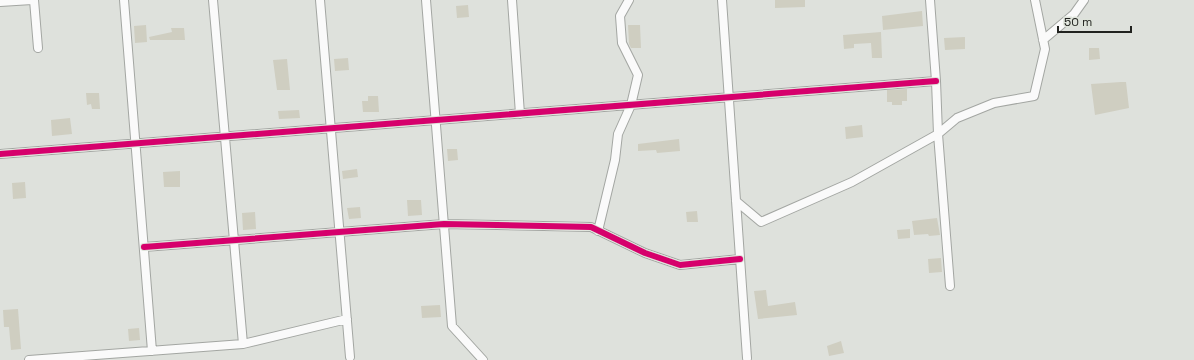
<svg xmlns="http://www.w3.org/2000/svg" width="1194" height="360" font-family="'Space Grotesk',sans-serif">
<rect width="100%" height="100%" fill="#dee1dc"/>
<path fill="#cfcec1" d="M775,0H805V7L775,8Z
M468,5L469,17L457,18L456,6Z
M922,11L923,26L883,30L882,16Z
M146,25L147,42L135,43L134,26Z
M628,25H640L641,48H631L629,44Z
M171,28H184L185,40H150L149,37L172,32Z
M881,32L882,58H872L871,43L854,44V48L844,49L843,35Z
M965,37V49L945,50L944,38Z
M1089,48H1099L1100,59L1089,60Z
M348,58L349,70L335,71L334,59Z
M287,59L290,90H277L273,60Z
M1121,82H1126L1129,108L1095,115L1091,84Z
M907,89V101H902V105H892V102H887V90Z
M86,93H99L100,109H92L91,104L87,105Z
M368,96H378L379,112H363L362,101H368Z
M299,110L300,118L279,119L278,111Z
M70,118L72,134L52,136L51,120Z
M862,125L863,137L846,139L845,127Z
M679,139L680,151L657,153L656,150L638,151V144Z
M447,149H457L458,160L448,161Z
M357,169L358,177L343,179L342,171Z
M180,171V187H164L163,172Z
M25,182L26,198L13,199L12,183Z
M407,200H421L422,215L408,216Z
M360,207L361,218L349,219L347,208Z
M697,211L698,222H687L686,212Z
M255,212L256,229L243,230L242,213Z
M937,218L940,235L929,236L928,234L914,235L912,221Z
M910,229V238L898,239L897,230Z
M941,258L942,272L929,273L928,259Z
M766,290L768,306L795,302L797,315L758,319L754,291Z
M440,305L441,317L422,318L421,306Z
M18,309L21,349L11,350L9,327H4L3,310Z
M139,328L140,340L129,341L128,329Z
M841,341L844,353L829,356L827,346Z"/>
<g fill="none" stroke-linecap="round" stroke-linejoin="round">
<defs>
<path id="minor" d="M34,0L38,48
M124,0L152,351
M213,0L243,344
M320,0L350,357
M426,0L452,326L483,360
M512,0L520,114
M722,0L747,358
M930,0L936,81L938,134L950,286
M0,2L32,0
M1043,40L1074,14L1084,0
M0,154L936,81
M736,201L761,222L852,182L938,134L957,118L994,103L1034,96L1045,49L1035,0
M598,231L615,160L618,134L631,105L638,75L622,43L620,16L629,0
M144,247L444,224L591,227L645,253L680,265L740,259
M29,360L243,344L347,319"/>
</defs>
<use href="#minor" stroke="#a3a6a2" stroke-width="10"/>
<use href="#minor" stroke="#fafafa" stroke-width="8"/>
<defs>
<path id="cycleway" d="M0,154L936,81
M144,247L444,224L591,227L645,253L680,265L740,259"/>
</defs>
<use href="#cycleway" stroke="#dee3da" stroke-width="8"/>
<use href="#cycleway" stroke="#d6006c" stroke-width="6"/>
</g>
<path d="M1058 26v6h73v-6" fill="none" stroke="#21221f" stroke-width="2"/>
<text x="1064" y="26" font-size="12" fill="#21221f" stroke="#dee3da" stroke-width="3" paint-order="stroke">50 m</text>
</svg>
